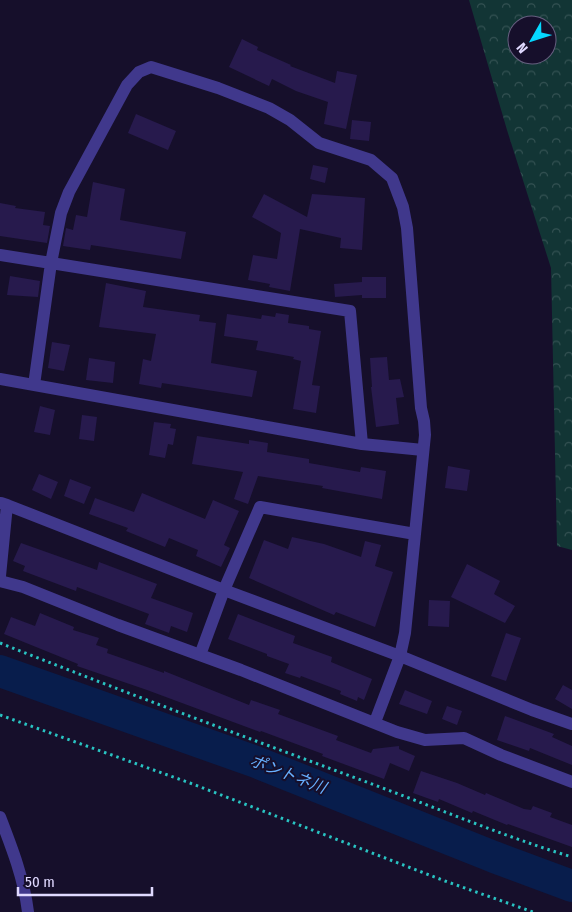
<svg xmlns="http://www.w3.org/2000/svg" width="572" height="912" font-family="'Fira Sans Condensed','Noto Sans JP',sans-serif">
<defs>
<pattern id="forest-crowns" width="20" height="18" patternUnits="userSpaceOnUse" patternTransform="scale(1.25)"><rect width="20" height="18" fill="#123535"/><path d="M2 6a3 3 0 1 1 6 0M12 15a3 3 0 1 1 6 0" fill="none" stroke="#345253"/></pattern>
</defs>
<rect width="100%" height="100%" fill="#160f2b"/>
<path fill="url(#forest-crowns)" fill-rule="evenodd" d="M469,0H572V550L557,546L551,268L507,130ZM517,25H547V55H517Z"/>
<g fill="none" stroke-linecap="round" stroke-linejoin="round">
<path stroke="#081d4c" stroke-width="32" d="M0,671L256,762L494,857L572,886"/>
</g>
<path fill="#271a4d" d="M242,39L258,47L257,50L291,65L290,66L335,83L337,71L357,75L346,129L324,124L328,102L296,91L272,79L269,86L229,67Z
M136,114L176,131L168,150L128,133Z
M352,120L371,122L369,141L350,139Z
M313,165L328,168L325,183L310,179Z
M93,182L125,189L120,220L186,232L181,259L91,245L90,250L63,246L66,228L73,230L76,215L87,217Z
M264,194L307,217L312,194L365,198L362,250L340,248L341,238L300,229L290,291L269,287L270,284L248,280L253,255L277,259L281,233L252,217Z
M0,203L16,206L15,208L45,212L43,225L50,226L47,243L0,236Z
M10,276L40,281L38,297L7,295Z
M362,277H386V298H362V295L335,297L334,284L362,282Z
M106,283L146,291L143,307L200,315L199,321L216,323L211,363L257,371L252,397L162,383L161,388L139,384L143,359L151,361L156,334L99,327Z
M276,313L289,315L288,323L309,326V329L321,331L312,385L320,386L316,413L293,409L301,361L293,359L294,357L256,350L258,341L224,336L227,314L261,319L262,315L275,317Z
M52,342L70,345L64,371L48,368Z
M387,357L389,380L400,379L404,397L396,398L399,424L376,427L371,387H372L370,358Z
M89,358L115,362L113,383L86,380Z
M40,406L55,410L50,435L34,432Z
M82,415L97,417L94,441L79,439Z
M154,422L171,424L170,428L176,429L173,445L168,444L165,458L149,455Z
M197,436L249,444V440L268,443L267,452L309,459V463L360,472L361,467L386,471L382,499L322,488L323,486L258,476L248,504L234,499L243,472L192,464Z
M448,466L470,470L467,491L445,488Z
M39,474L58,482L51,499L32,490Z
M70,479L91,487L84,504L64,496Z
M142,493L205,519L213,500L239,511L224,545L230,548L221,567L196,556L198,550L169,538L165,547L126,531L128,528L89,514L95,498L134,512Z
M292,537L324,544L361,557L365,541L381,545L375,566L393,572L375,627L336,612L334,615L249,578L264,540L288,549Z
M21,543L97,570L99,562L157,584L151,598L193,613L187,632L171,626L169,633L145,624L149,614L77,587L76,591L23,571L25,566L13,561Z
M467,564L500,581L494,594L515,606L505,623L451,597Z
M429,600L450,601L449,627L428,626Z
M40,613L74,627L73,630L99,638L96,645L108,649L107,653L164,673V671L249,705L251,700L280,710L278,714L338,736L336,740L371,753L373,749L399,746V749L415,756L409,771L390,763L384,779L322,756L323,754L261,731L260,732L147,690L77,666L78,664L4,634L11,617L35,626Z
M238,614L295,636L293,643L332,657L331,662L372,679L364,700L358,697L357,701L340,694L341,691L301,676L300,678L285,673L289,664L267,656V654L228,639Z
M506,633L521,638L506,681L491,676Z
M563,685L572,690V709L555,699Z
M405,690L432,701L427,714L399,704Z
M447,706L462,711L457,725L442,719Z
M505,716L554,734L552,737L572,746V765L530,748L529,751L497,740Z
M421,771L457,783L485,795L486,793L524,809L531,810L533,806L552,813L550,817L572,825V847L508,824L507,825L473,811L472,813L439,799L438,802L413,793Z"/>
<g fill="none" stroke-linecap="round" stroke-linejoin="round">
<path stroke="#29c3c2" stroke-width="3" stroke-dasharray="2.5 4" stroke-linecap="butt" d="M0,643C126,693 253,740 380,787C444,811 506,837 572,857
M0,715L190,783L445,881L533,912"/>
<path stroke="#40388c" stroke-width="12" d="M0,255L51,263L61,213L69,192L127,85L139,72L151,67L218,88L269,108L290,120L319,143L371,160L392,178L403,207L407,228L421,408L424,421L425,435L405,633L400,656L375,722
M0,379L362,444L423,450
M34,385L51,263L350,311L362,444
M7,505L224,590L400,656L532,710L572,724
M0,576L7,505L1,503
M0,581L23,587L118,625L241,670L397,732L425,740L464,738L501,755L572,782
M200,655L224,590L260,507L415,534
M0,817C12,848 24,879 28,912"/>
</g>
<g text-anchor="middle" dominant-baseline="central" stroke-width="4" stroke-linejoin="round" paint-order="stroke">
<g font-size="16" font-style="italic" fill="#67b0ff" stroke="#160f2b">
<text transform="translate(288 774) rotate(21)">ポントネ川</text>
</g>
</g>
<g transform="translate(532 40) rotate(231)"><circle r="24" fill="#160f2b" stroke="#676080"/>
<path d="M0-4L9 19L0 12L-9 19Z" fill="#05d8ff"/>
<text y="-8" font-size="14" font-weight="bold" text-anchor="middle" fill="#e0d9ff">N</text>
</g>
<path d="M18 887v8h134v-8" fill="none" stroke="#e0d9ff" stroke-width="2.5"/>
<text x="25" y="887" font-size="15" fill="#e0d9ff" stroke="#160f2b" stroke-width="4" paint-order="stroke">50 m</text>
</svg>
